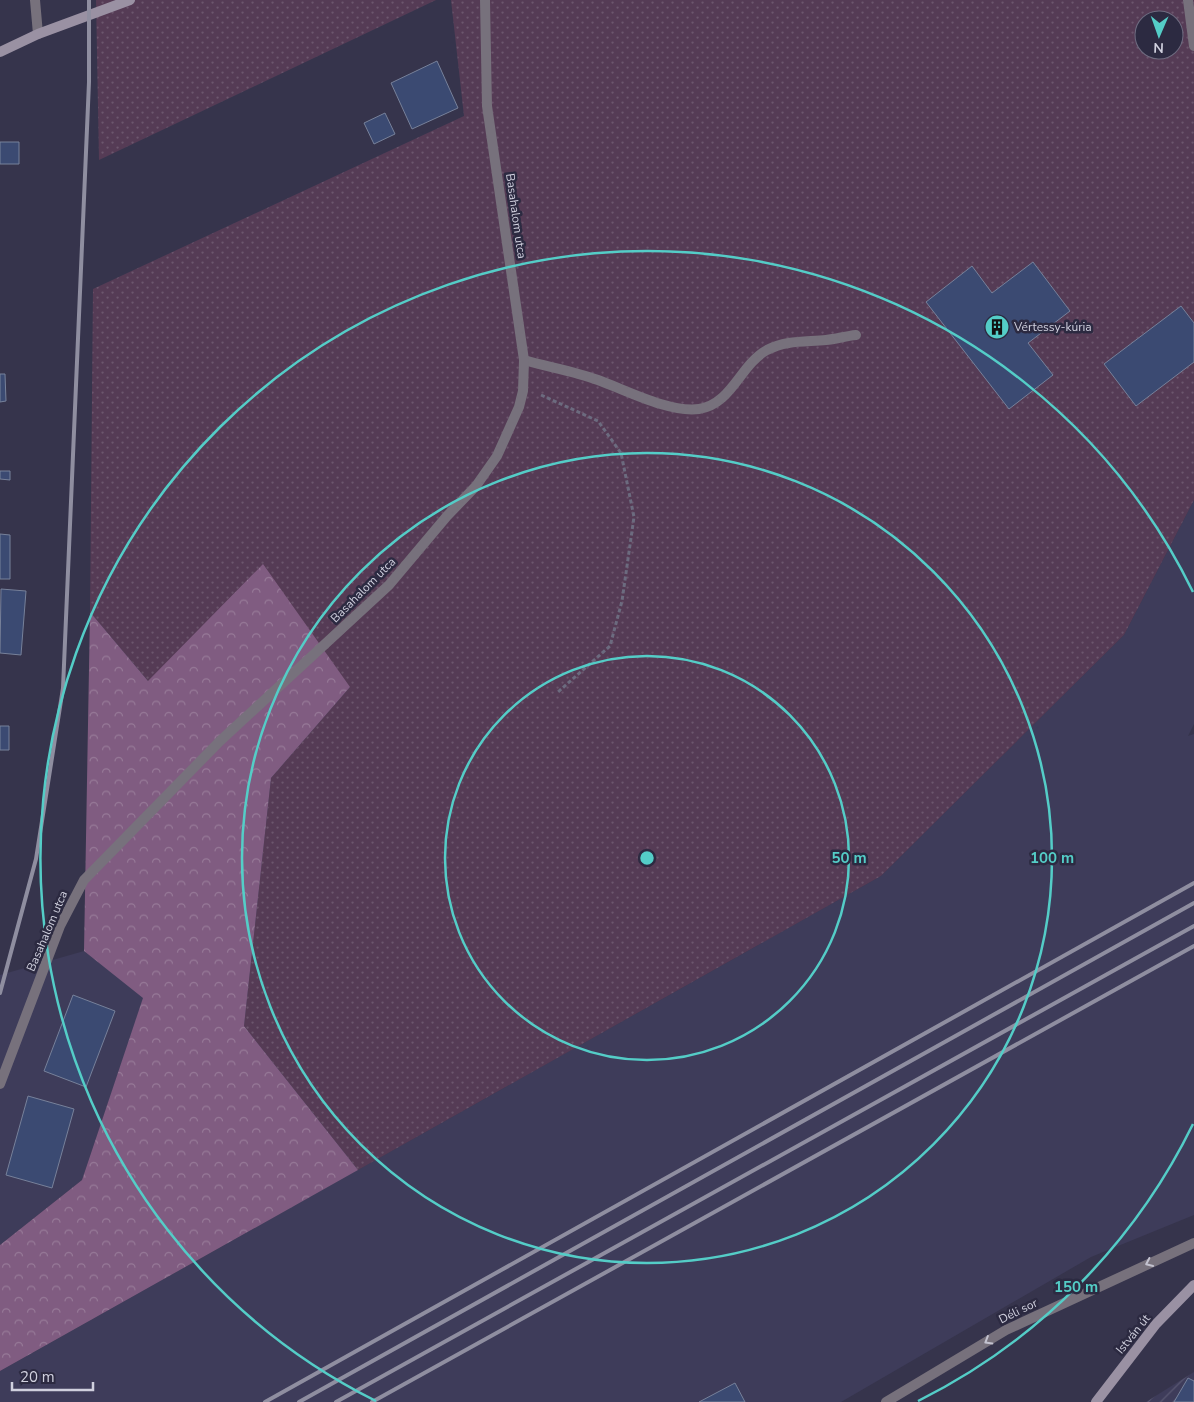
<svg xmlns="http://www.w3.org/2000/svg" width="1194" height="1402" font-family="'Nunito Sans',sans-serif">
<defs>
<pattern id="industrial-furrows" width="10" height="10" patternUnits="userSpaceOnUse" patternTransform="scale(1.25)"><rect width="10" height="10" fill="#3e3c5a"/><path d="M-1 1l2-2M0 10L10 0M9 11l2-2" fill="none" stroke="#595771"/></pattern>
<pattern id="grass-dots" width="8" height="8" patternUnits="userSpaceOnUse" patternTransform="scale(1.25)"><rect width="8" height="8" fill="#553b55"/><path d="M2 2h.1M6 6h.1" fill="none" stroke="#6c566d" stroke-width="1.8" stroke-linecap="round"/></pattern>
<pattern id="forest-crowns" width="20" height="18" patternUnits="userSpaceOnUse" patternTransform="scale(1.25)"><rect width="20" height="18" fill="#805c81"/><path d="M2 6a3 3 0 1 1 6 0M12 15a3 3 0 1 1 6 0" fill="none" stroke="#977a98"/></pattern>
</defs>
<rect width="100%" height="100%" fill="#36344c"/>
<path fill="#3e3c5a" d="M1194,500V724L1188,736L1194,734V1215L1091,1257L841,1402H0V1371L881,876L1124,635Z
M84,951L144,997L82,1180L0,1245V975Z"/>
<path fill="url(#industrial-furrows)" d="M1194,1372V1402H1146Z"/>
<path fill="url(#grass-dots)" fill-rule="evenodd" d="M96,0H436L99,160Z
M451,0H1194V500L1124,635L881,876L358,1170L244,1026L271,778L350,687L148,681L90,612L93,289L464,116ZM1144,20H1174V50H1144Z"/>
<path fill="url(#forest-crowns)" d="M263,564L350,687L271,778L244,1026L358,1170L0,1371V1245L82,1180L143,998L84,951L90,612L148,681Z"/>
<path fill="#3b4a72" stroke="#77819a" d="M437,61L458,108L412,129L391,83Z
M385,113L395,134L374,144L364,123Z
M0,142H19V164H0Z
M1033,262L1070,311L1028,343L1053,375L1009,409L926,302L972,266L992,293Z
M1181,306L1194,323V362L1136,406L1104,364Z
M0,374H5L6,401L0,402Z
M0,471H10V480L0,479Z
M0,534L10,535V579H0Z
M1,589L26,591L21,655L0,653Z
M0,726H9V750H0Z
M73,995L115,1011L86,1087L44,1071Z
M28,1096L74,1109L52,1188L6,1175Z
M1188,1378L1194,1381V1402H1174Z
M735,1383L745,1402H699Z"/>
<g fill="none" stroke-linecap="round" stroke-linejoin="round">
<path stroke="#6c6b7f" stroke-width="3" stroke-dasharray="4 2.5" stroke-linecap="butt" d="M541,395L598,421L621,453L634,517L622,601L610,646L558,692"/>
<path stroke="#77717c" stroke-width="10" d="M1188,0L1194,46
M524,360C548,367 574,371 598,380C626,390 669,413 699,409C732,404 740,365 767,350C786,340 805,342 826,340C836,339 846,336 856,335"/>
<path stroke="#77717c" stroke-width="10" d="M35,0L38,34
M0,1084L60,926L84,880L220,741L389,585L447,516L476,486L497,456L519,407L523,391L524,360L487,106L485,0
M886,1402L1006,1330L1194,1243"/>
<path stroke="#9a91a3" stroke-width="10" d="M0,52L38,34L130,0
M1096,1402L1156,1324L1194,1285"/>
<path stroke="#8f8ea0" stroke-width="4" d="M0,993L36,859L63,688L89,82V0
M265,1402L1194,883
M299,1402L1194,903
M336,1402L1194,926
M372,1402L1194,946"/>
</g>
<defs><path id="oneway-chevron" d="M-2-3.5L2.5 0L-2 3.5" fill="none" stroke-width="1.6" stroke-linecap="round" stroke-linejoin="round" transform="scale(1.25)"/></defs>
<g stroke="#c3c2cf">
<use href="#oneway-chevron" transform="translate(1149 1263) rotate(155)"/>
<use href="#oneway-chevron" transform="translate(988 1341) rotate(149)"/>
</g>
<g fill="none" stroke="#54cdc7" stroke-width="2.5">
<circle cx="647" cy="858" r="202"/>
<circle cx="647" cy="858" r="405"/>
<path d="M1193 1124A607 607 0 0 1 918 1401M376 1401A607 607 0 1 1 1193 592"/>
</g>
<defs>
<symbol id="building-disc" viewBox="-11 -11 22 22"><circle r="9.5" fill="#54cdc7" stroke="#2c2a41"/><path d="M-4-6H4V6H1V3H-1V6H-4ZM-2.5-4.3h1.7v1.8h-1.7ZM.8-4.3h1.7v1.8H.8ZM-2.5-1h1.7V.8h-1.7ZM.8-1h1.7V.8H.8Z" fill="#111"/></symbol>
</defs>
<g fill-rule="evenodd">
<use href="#building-disc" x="983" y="313" width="28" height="28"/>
</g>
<g text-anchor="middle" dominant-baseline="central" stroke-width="5" stroke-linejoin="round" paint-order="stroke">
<g font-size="12" fill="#d0d0de" stroke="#2c2a41">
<text transform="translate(516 216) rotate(82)">Basahalom utca</text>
<text transform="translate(363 590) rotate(-45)">Basahalom utca</text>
<text transform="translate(47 931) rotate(-67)">Basahalom utca</text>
<text transform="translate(1018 1311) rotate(-26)">Déli sor</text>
<text transform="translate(1133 1334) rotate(-51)">István út</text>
</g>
<g font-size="12" fill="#d0d0de" stroke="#2c2a41" text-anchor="start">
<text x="1014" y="327">Vértessy-kúria</text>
</g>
</g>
<circle cx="647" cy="858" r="8" fill="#54cdc7" stroke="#2c2a41" stroke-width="2.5"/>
<g font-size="15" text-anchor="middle" font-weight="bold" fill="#54cdc7" stroke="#2c2a41" stroke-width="5" stroke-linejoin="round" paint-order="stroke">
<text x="849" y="863">50 m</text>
<text x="1052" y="863">100 m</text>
<text x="1076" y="1292">150 m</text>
</g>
<g transform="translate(1159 35) rotate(182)"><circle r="24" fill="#2c2a41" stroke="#6e6c80"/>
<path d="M0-4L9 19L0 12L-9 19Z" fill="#54cdc7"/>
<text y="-8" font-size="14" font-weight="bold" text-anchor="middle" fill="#d0d0de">N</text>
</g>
<path d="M12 1382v8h81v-8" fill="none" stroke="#d0d0de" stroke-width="2.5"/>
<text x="20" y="1382" font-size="15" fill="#d0d0de" stroke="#2c2a41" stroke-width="4" paint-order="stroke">20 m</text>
</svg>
